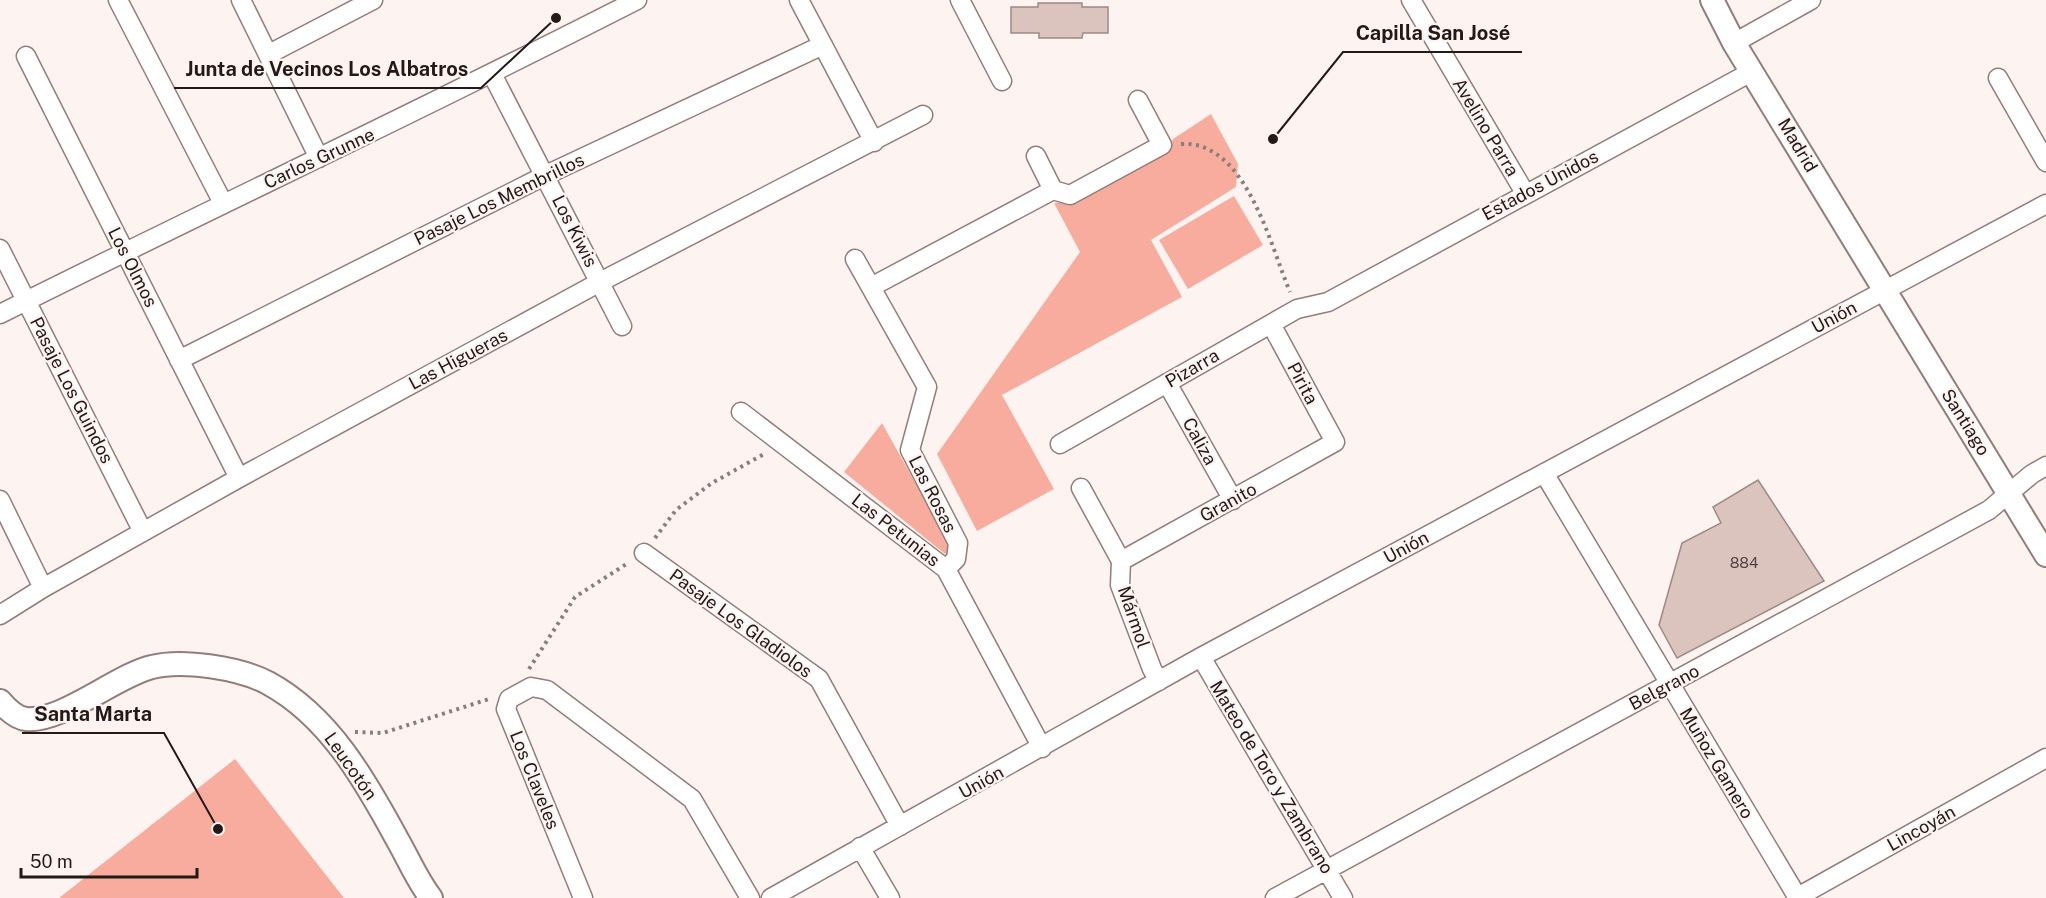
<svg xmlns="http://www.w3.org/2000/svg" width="2046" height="898" font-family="'Public Sans',sans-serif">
<rect width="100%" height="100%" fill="#fdf3f1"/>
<path fill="#f7ac9d" d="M1211,114L1238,164L1236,187L1151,240L1182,297L1002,395L1054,489L977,531L937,454L1080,252L1054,203L1076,201L1165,154L1173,139Z
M1234,196L1263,245L1188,289L1159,240Z
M882,423L952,549L945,554L844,472Z
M235,759L344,898H59Z"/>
<path fill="#dbc3be" stroke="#9f8984" stroke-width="1.5" d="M1038,3H1082V7H1108V33H1083L1082,38H1039V33H1011V7H1038Z
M1758,480L1824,581L1677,658L1659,625L1682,543L1721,523L1713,507Z"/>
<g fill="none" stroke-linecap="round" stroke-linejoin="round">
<defs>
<path id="minor" d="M118,0L223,203
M241,0L319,158
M799,0L874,142
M960,0L1002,81
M1411,0L1525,193
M1734,43L1811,0
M269,54L373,0
M26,56L239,478
M492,74L622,326
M1998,78L2046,162
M1036,156L1053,190L1070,195L1162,145L1138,100
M0,249L143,532
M855,259L927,387L910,450L958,543L956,559L946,569
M871,287L1053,190
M0,314C212,208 426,108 637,0
M179,360L546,175L823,45
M1167,383L1233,500
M741,412L946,569L1042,748
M1060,444L1297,309L1328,302L1753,71
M1544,473L1798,898
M1081,488L1121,561L1120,585L1152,669L1159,681
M0,500L43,588
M644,553L819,679L900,826
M1121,561L1335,442L1271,324
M0,615L43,588L239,478L600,282L923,115
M1201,657L1343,898
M860,847L890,898
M583,898L506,709L509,699L531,687L547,690L692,799L750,898
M771,898L1201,657L2046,204
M1275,898L1989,510L2032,474L2046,466
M1796,898L2046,758"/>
<path id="tertiary" d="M1712,0L1734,43L2046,555
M0,701C6,708 16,718 26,719C61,723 117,675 152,667C182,659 240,668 268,683C329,716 365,780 397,839C408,858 417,880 431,898"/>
</defs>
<use href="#minor" stroke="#937d79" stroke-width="21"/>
<use href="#tertiary" stroke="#937d79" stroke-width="26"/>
<path stroke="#887f7d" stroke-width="4" stroke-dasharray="3 4.5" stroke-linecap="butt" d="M1181,144C1246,140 1270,245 1290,292
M655,538L676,510L712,483L764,454
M529,669L575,597L628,563
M355,732L383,733L489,699"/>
<use href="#minor" stroke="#fff" stroke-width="18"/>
<use href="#tertiary" stroke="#fff" stroke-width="22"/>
</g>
<g text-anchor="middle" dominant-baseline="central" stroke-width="4.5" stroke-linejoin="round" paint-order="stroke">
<g font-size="15" fill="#504442">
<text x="1744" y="562">884</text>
</g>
<g font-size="18" fill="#221a18" stroke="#fdf3f1">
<text transform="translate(1486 127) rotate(59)">Avelino Parra</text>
<text transform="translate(1798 145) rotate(59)">Madrid</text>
<text transform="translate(319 158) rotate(-25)">Carlos Grunne</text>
<text transform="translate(1540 185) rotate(-28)">Estados Unidos</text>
<text transform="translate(499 199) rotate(-26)">Pasaje Los Membrillos</text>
<text transform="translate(575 231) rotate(63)">Los Kiwis</text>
<text transform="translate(133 267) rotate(63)">Los Olmos</text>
<text transform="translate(1834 317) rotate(-28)">Unión</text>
<text transform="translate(458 359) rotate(-28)">Las Higueras</text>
<text transform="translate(1192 368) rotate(-30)">Pizarra</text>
<text transform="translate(1303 383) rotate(62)">Pirita</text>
<text transform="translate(72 390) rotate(63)">Pasaje Los Guindos</text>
<text transform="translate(1966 422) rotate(58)">Santiago</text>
<text transform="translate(1200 441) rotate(61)">Caliza</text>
<text transform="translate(933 494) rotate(63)">Las Rosas</text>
<text transform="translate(1228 502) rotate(-29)">Granito</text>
<text transform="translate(896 530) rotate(38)">Las Petunias</text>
<text transform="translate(1406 547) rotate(-28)">Unión</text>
<text transform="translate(1134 617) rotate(71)">Mármol</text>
<text transform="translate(741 623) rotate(36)">Pasaje Los Gladiolos</text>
<text transform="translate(1664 687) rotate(-28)">Belgrano</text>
<text transform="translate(1717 763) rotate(59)">Muñoz Gamero</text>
<text transform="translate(351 766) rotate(55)">Leucotón</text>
<text transform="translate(1272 777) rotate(59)">Mateo de Toro y Zambrano</text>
<text transform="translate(535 780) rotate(68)">Los Claveles</text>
<text transform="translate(981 782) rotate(-29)">Unión</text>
<text transform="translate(1921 828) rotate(-29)">Lincoyán</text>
</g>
</g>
<path fill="none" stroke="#221a18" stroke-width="2" d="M1273 139L1343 52H1522M556 18L481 88H174M218 829L164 733H22"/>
<g fill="#221a18" stroke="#fdf3f1" stroke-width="2">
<circle cx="1273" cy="139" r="6"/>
<circle cx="556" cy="18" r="6"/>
<circle cx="218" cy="829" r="6"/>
</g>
<g font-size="20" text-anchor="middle" font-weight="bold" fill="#221a18" stroke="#fdf3f1" stroke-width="4.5" stroke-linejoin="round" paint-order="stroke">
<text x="1433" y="40">Capilla San José</text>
<text x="327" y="76">Junta de Vecinos Los Albatros</text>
<text x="93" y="721">Santa Marta</text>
</g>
<path d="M21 868v9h176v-9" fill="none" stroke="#221a18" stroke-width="3"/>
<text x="30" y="868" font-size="18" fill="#221a18" stroke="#fdf3f1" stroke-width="4.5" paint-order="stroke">50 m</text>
</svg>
